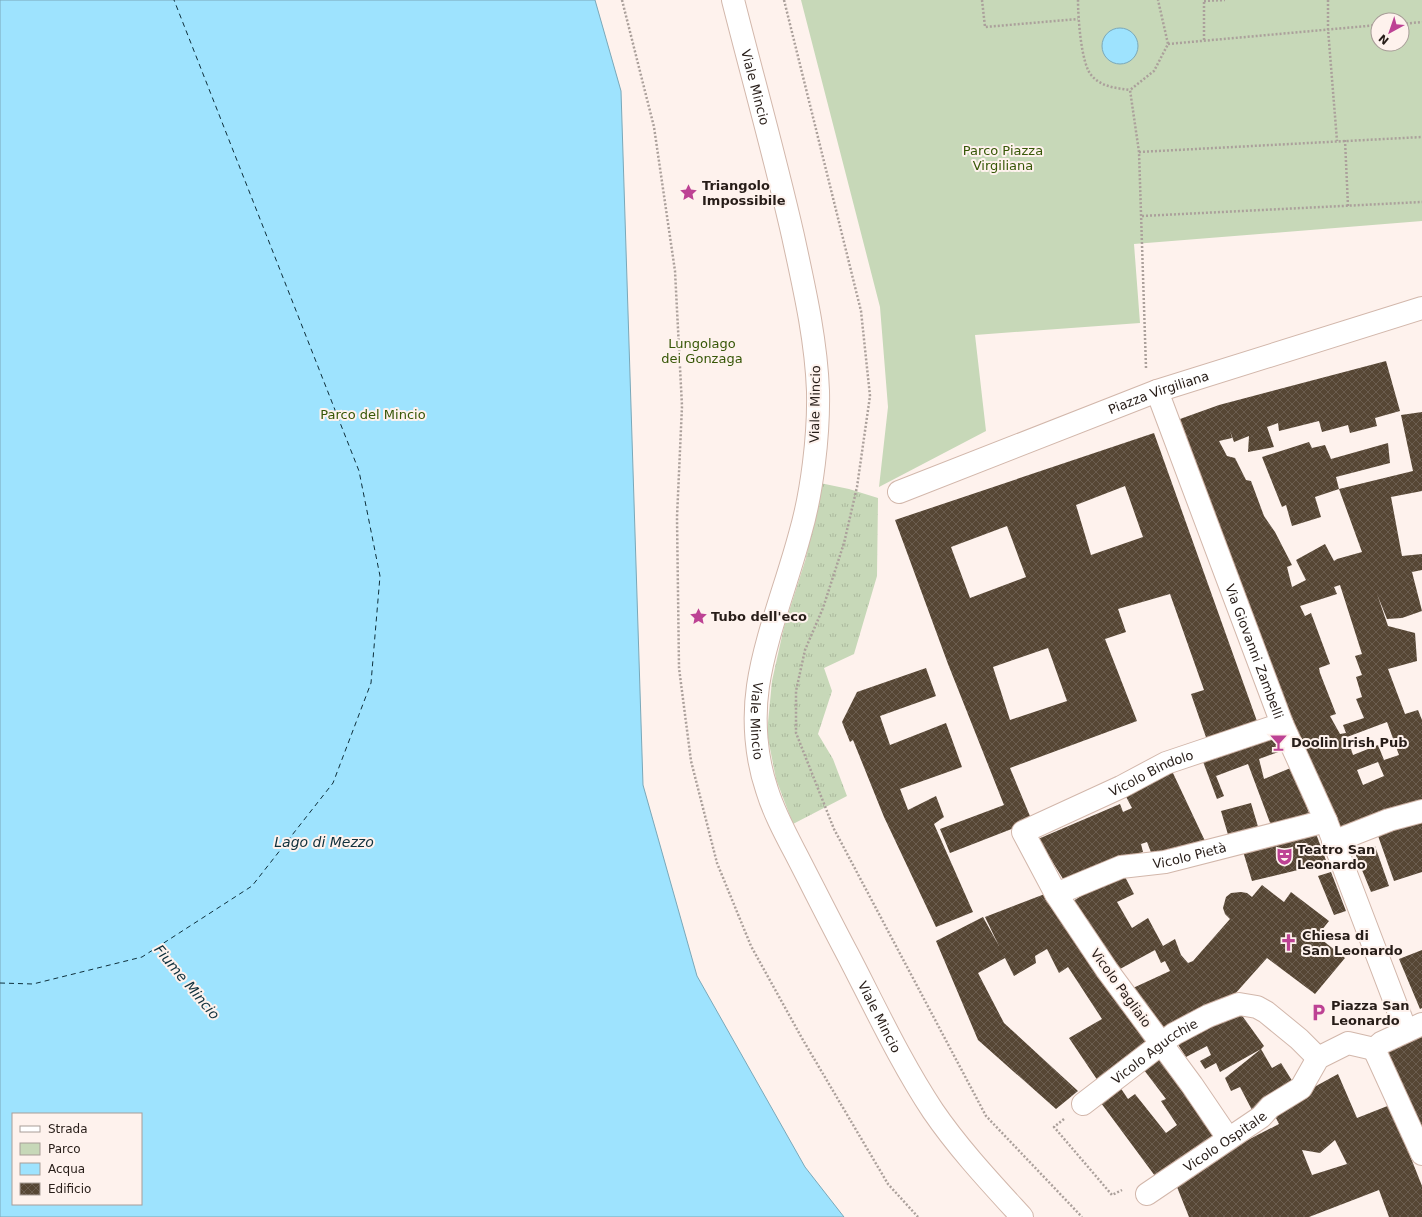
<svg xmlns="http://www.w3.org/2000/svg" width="1422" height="1217" font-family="'DejaVu Sans',sans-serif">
<defs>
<pattern id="grass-tufts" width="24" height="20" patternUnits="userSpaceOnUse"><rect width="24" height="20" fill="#c7d8b8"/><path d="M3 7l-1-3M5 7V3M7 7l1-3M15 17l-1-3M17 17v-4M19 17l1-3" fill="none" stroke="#abb99d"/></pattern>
<pattern id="building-cross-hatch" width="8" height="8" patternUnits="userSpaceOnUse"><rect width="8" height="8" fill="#564634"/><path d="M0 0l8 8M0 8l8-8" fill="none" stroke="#6b5d4f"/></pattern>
</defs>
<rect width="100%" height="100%" fill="#fef2ed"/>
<path fill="url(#grass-tufts)" d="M820,483L849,489L878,498L877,576L854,654L824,668L832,691L818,734L833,759L847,796L793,824L776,779L767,733L772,681L784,627L806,558Z"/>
<path fill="#c7d8b8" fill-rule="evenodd" d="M801,0H1422V221L1134,244L1140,323L975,335L986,431L879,487L888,407L880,307ZM1378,20H1402V44H1378Z"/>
<path fill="#9ee3fe" stroke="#7aa8b9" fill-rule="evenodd" d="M0,0H595L621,91L643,785L697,976L805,1167L844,1217H0ZM13,1114H141V1204H13Z
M1102 46a18 18 0 1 1 36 0a18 18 0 1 1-36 0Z"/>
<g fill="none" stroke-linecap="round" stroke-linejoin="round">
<path stroke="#0f303c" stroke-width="1" stroke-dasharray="5 4" stroke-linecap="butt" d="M0,983L33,984L142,957L252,886L333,783L371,683L380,576L359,471L174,0"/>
</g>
<path fill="url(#building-cross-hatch)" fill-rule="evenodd" d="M1386,361L1400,411L1375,418L1377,426L1350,433L1348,425L1322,432L1319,421L1279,431L1278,423L1267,427L1274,447L1248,452L1249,436L1234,442L1230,431L1232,438L1219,441L1227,456L1235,458L1246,480L1251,481L1264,516L1275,532L1292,565L1287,567L1292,587L1306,580L1296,560L1325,544L1334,561L1337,559L1362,552L1339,489L1413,471L1401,415L1422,412V491L1391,497L1402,556L1422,554V570L1412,572L1422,611L1402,618L1387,619L1377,594L1388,626L1415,633L1417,661L1388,669L1405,714L1418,710L1422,720V802L1340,834L1323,800L1222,540L1180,419L1219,405ZM1340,585L1362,654L1355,656L1362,675L1356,677L1362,697L1356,699L1364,718L1343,725L1346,733L1340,734L1330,716L1336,714L1320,673L1319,668L1330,664L1311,613L1305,616L1300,606L1337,594L1334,587ZM1387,722L1399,755L1384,760L1378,745L1353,755L1347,737ZM1378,762L1384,776L1363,785L1357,770Z
M1154,433L1258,724L1208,743L1191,694L1204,690L1170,594L1118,609L1126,632L1105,639L1137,721L1010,768L1032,821L950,853L940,829L1004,805L948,664L895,520ZM1125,486L1143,537L1091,555L1076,505ZM1007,526L1026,577L970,598L951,547ZM1048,648L1067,701L1010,720L993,667Z
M1309,442L1312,448L1325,445L1331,459L1388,443L1390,463L1336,477L1339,489L1315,497L1321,517L1292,526L1286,505L1282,507L1262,457Z
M926,668L936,696L880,716L890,745L946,723L962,767L900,789L908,810L936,796L944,817L934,824L973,912L936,927L884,817L853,740L850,742L842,722L857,692Z
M1276,731L1284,750L1259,759L1264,779L1293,767L1309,813L1272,828L1248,764L1216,776L1224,796L1217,799L1202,759Z
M1172,771L1205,841L1152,855L1147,842L1141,844L1143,852L1065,882L1038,839L1120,804L1123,812L1132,808L1123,791Z
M1251,803L1259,830L1229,838L1221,811Z
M1422,819V872L1394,881L1377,833Z
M1315,831L1327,863L1252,881L1242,848Z
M1375,846L1389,886L1371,892L1355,853Z
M1331,872L1346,911L1334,915L1318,876Z
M1124,875L1134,894L1117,902L1132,928L1148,918L1163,946L1175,939L1181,955L1188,963L1193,961L1230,919L1225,914L1223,908L1226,897L1231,893L1241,892L1247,893L1252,897L1262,885L1284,902L1291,892L1329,921L1317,936L1345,958L1315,994L1267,958L1234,995L1163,1035L1133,988L1170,971L1165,961L1161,963L1155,950L1120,969L1073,901L1101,884Z
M1050,892L1150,1044L1098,1081L1069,1038L1102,1019L1068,967L1059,973L1047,949L1035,956L1036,963L1014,976L1005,958L978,973L1004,1023L1078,1091L1056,1109L978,1040L936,941L983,917L999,946L985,917Z
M1422,950V1008L1420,1009L1399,959Z
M1238,1010L1264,1046L1261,1049L1272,1068L1281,1063L1296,1087L1253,1112L1240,1087L1231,1091L1225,1078L1261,1049L1220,1072L1216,1063L1205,1069L1200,1061L1211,1055L1207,1046L1186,1057L1175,1040Z
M1422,1031V1128L1385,1048Z
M1164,1055L1216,1136L1158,1180L1101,1103L1120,1087L1128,1099L1135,1094L1166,1133L1177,1125L1161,1101L1166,1099L1144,1070Z
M1338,1074L1357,1118L1390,1105L1422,1186V1217H1389L1379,1190L1309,1217H1189L1175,1182L1207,1161L1279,1124L1272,1110ZM1335,1140L1347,1164L1312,1175L1302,1150L1320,1153Z"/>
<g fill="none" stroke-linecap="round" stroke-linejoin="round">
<defs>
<g id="minor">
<path id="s1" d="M1157,391L1282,724L1326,821L1406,1031"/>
<path id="s2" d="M899,492L1157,391L1422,308"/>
<path d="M1333,842L1389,820L1422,811"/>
<path id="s3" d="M1056,894L1121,867L1165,862L1326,821"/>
<path d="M1374,1049L1422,1154"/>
<path d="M1374,1049L1381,1043L1422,1024"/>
<path id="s4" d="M1083,1104L1174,1034L1208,1016L1239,1004L1257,1007L1266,1012L1299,1039L1318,1058"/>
<path id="s5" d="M1228,1138L1192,1085L1107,970L1056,894L1023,832L1121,787L1166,763L1282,724"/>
<path id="s6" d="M1147,1194L1261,1117L1270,1107L1301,1088L1318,1058L1348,1043L1374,1049"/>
</g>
<g id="major">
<path id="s7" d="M733,0C753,79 775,157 793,236C804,287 816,338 818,391C819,435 812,493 800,534C787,583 765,638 758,686C753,720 756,758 767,790C774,813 786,835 797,856C814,889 831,923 848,955C875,1007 901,1063 933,1111C959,1149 991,1183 1022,1217"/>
</g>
</defs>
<use href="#minor" stroke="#d2b7ab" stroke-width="24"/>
<use href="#major" stroke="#d2b7ab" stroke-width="24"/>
<path stroke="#aba09b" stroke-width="2.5" stroke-dasharray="2 2" stroke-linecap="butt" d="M622,0L654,127L675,271L682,406L677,517L679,668L691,761L717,863L751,946L803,1040L888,1184L918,1217
M784,0L861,311L870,396L857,487L844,543L823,608L805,650L796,691V733L834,829L986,1116L1082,1217
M982,0L985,27L1078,19
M1078,0C1078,17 1081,65 1092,76C1102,87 1116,88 1130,90
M1328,0V29L1337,141
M1204,1L1225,0
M1402,24L1422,22
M1204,40V0
M1168,44L1378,25
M1345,140L1348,206
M1139,152L1422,137
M1142,216L1422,202
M1146,368L1139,152L1130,90L1154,71L1168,44L1158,0
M1064,1119L1054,1127L1112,1195L1122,1190"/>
<use href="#minor" stroke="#fff" stroke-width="22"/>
<use href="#major" stroke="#fff" stroke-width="22"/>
</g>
<defs>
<symbol id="sight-bare" viewBox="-9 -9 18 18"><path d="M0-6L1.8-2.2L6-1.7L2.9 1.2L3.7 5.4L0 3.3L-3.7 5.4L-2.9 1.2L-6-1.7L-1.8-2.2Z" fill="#bd4294" stroke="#fef2ed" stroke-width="2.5" paint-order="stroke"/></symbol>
<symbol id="bar-bare" viewBox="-9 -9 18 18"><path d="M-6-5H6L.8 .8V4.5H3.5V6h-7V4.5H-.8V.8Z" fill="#bd4294" stroke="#fef2ed" stroke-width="2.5" paint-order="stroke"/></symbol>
<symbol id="theatre-bare" viewBox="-9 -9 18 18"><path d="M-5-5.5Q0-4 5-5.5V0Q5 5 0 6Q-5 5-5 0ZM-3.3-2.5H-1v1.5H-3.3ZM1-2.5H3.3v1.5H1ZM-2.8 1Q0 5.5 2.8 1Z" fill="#bd4294" stroke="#fef2ed" stroke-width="2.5" paint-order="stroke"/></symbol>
<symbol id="church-bare" viewBox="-9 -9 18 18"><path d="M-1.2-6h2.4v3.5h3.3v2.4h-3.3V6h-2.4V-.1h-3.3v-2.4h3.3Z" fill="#bd4294" stroke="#fef2ed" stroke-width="2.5" paint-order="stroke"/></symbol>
<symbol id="parking-bare" viewBox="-9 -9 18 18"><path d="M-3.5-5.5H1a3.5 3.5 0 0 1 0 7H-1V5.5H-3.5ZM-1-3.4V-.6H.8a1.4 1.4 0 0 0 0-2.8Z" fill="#bd4294" stroke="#fef2ed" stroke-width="2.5" paint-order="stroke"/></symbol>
</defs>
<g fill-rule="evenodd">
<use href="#sight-bare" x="676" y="180" width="25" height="25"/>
<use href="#sight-bare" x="686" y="604" width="25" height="25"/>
<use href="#bar-bare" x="1266" y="730" width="25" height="25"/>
<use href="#theatre-bare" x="1272" y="844" width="25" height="25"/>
<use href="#church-bare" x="1276" y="930" width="25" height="25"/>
<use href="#parking-bare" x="1306" y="1000" width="25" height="25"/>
</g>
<g text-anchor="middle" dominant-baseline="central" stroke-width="4" stroke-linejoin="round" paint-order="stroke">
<g font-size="13" fill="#271d18" stroke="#fef2ed">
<text stroke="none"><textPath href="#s7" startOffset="90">Viale Mincio</textPath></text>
<text stroke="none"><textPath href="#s2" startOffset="278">Piazza Virgiliana</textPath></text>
<text transform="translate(815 404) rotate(-89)">Viale Mincio</text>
<text stroke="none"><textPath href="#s1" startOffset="278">Via Giovanni Zambelli</textPath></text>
<text stroke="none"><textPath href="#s7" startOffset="738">Viale Mincio</textPath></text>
<text stroke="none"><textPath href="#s5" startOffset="510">Vicolo Bindolo</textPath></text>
<text stroke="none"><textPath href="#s3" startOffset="140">Vicolo Pietà</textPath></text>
<text transform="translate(1121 988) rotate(54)">Vicolo Pagliaio</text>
<text stroke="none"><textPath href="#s7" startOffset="1062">Viale Mincio</textPath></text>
<text stroke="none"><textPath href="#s4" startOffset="89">Vicolo Agucchie</textPath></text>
<text stroke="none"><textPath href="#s6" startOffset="94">Vicolo Ospitale</textPath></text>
</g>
<g font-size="13" fill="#375707" stroke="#fef2ed">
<text x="1003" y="150">Parco Piazza<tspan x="1003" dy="15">Virgiliana</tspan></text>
<text x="702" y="343">Lungolago<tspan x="702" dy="15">dei Gonzaga</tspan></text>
<text x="373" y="414">Parco del Mincio</text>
</g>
<g font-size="13" font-weight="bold" fill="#271d18" stroke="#fef2ed" text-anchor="start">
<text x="702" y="185">Triangolo<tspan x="702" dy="15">Impossibile</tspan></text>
<text x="711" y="616">Tubo dell'eco</text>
<text x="1291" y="742">Doolin Irish Pub</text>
<text x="1297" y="849">Teatro San<tspan x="1297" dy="15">Leonardo</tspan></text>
<text x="1302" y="935">Chiesa di<tspan x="1302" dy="15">San Leonardo</tspan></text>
<text x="1331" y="1005">Piazza San<tspan x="1331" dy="15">Leonardo</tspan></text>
</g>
<g font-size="14" font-style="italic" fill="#0f303c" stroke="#fef2ed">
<text x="324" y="842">Lago di Mezzo</text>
<text transform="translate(187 982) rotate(50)">Fiume Mincio</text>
</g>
</g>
<rect x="12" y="1113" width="130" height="92" fill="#fef2ed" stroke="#a89d98"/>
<rect x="20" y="1126" width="20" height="6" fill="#ffffff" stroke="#a89d98"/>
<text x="48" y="1133" font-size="12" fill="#271d18">Strada</text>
<rect x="20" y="1143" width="20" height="12" fill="#c7d8b8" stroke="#a89d98"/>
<text x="48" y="1153" font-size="12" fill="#271d18">Parco</text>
<rect x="20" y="1163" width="20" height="12" fill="#9ee3fe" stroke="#a89d98"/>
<text x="48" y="1173" font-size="12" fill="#271d18">Acqua</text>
<rect x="20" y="1183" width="20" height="12" fill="url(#building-cross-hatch)" stroke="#a89d98"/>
<text x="48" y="1193" font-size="12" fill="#271d18">Edificio</text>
<g transform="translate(1390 32) rotate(220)"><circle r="19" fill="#fef2ed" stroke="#a89d98"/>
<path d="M0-3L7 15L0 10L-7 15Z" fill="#bd4294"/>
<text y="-6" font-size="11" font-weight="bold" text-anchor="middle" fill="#271d18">N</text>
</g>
</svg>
